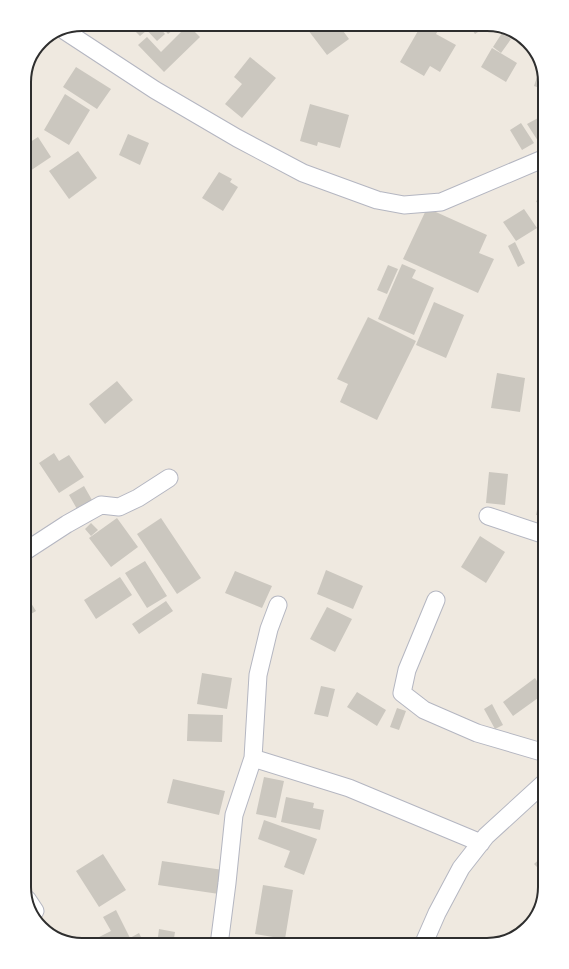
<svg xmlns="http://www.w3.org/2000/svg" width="569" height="969" font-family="Roboto,sans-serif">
<rect width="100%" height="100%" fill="#efe9e0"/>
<path fill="#cbc7bf" d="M134,24H140L146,31L140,36L131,27Z
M141,24H157L165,34L157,41Z
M159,24H180L168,34Z
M192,24H208L199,32Z
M308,24H338L349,39L327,55L305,26Z
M422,24H431L439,29L436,34L456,45L440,72L430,66L424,76L400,62Z
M468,24H490L475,34Z
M188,25L200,37L164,72L138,45L147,37L161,52Z
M502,33L511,39L501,53L493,47Z
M492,48L517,63L506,82L481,67Z
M250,57L276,78L242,118L225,104L242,84L234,77Z
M541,65L545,82V90L534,86Z
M76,67L111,89L97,109L63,87Z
M65,94L90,110L69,145L44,130Z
M310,104L349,115L340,148L318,142L317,146L300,141Z
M538,118L545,129V137L538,141L527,124Z
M521,123L534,143L522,150L510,130Z
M128,134L149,143L140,165L119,155Z
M38,137L51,157L24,175V146Z
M78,151L97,178L69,199L49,171Z
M219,172L232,179L230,182L238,187L223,211L202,198Z
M545,195V216L536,201Z
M427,208L487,235L479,253L494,259L478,293L403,259Z
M524,209L537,228L516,241L503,222Z
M515,242L525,263L518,267L508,246Z
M402,264L416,270L412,278L434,288L414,335L378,319Z
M388,265L398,269L387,294L377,290Z
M434,302L464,315L446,358L416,345Z
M368,317L416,341L377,420L340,402L348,384L337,379Z
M497,373L525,378L520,412L491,408Z
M117,381L133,400L105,424L89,404Z
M545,407V427L539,426Z
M54,453L59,461L69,455L84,477L59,493L39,463Z
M489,472L508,474L505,505L486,503Z
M84,486L92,500L77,509L69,495Z
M538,505L545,506L544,516L536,515Z
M117,518L138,547L111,567L89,538Z
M161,518L201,578L177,594L137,534Z
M91,523L98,530L91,536L85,529Z
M480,536L505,552L486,583L461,567Z
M145,561L167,596L147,608L125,573Z
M326,570L363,586L353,609L317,594Z
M235,571L272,586L262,608L225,593Z
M120,577L132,595L96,619L84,600Z
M24,592L36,611L24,618Z
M166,601L173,611L139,634L132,624Z
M327,607L352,619L335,652L310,639Z
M24,658L31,669L24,674Z
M202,673L232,678L227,709L197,704Z
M535,678L545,693L513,716L503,702Z
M321,686L335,689L328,717L314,714Z
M357,692L386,710L377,726L347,707Z
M492,704L503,725L495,729L484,709Z
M397,708L406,711L399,730L390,727Z
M188,714L223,715L222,742L187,741Z
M264,777L284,781L276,818L256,814Z
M173,779L225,791L219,815L167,803Z
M286,797L314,803L313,808L324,810L320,830L281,822Z
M264,820L317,839L304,875L284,867L290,851L258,839Z
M103,854L126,890L99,907L76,871Z
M545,854V875L534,864Z
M162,861L223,870L219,894L158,885Z
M263,885L293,890L285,939L255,934Z
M116,910L130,938L139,933L145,945H100L97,938L111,931L103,917Z
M159,929L175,932L173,945H157Z"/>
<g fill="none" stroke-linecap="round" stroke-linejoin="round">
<defs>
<path id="minor" d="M65,31L155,90L237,138L303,173L377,200L404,205L441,202L545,158
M488,516L545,535
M24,552L67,524L101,505L119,507L138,498L169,478
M436,600L407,670L402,693L424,710L477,733L545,753
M253,758L349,788L481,843
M27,899L35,911
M219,945L227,883L234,815L253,758L258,675L269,629L278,605
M423,945L437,913L461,868L486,836L545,782"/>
</defs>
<use href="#minor" stroke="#b4b6c1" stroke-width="19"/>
<use href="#minor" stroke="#fff" stroke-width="17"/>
</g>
<path d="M0 0H569V969H0ZM82 31H487A51 51 0 0 1 538 82V887A51 51 0 0 1 487 938H82A51 51 0 0 1 31 887V82A51 51 0 0 1 82 31Z" fill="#fff" fill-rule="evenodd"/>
<path fill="none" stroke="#2e2e2e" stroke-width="2" d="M82 31H487A51 51 0 0 1 538 82V887A51 51 0 0 1 487 938H82A51 51 0 0 1 31 887V82A51 51 0 0 1 82 31Z"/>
</svg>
